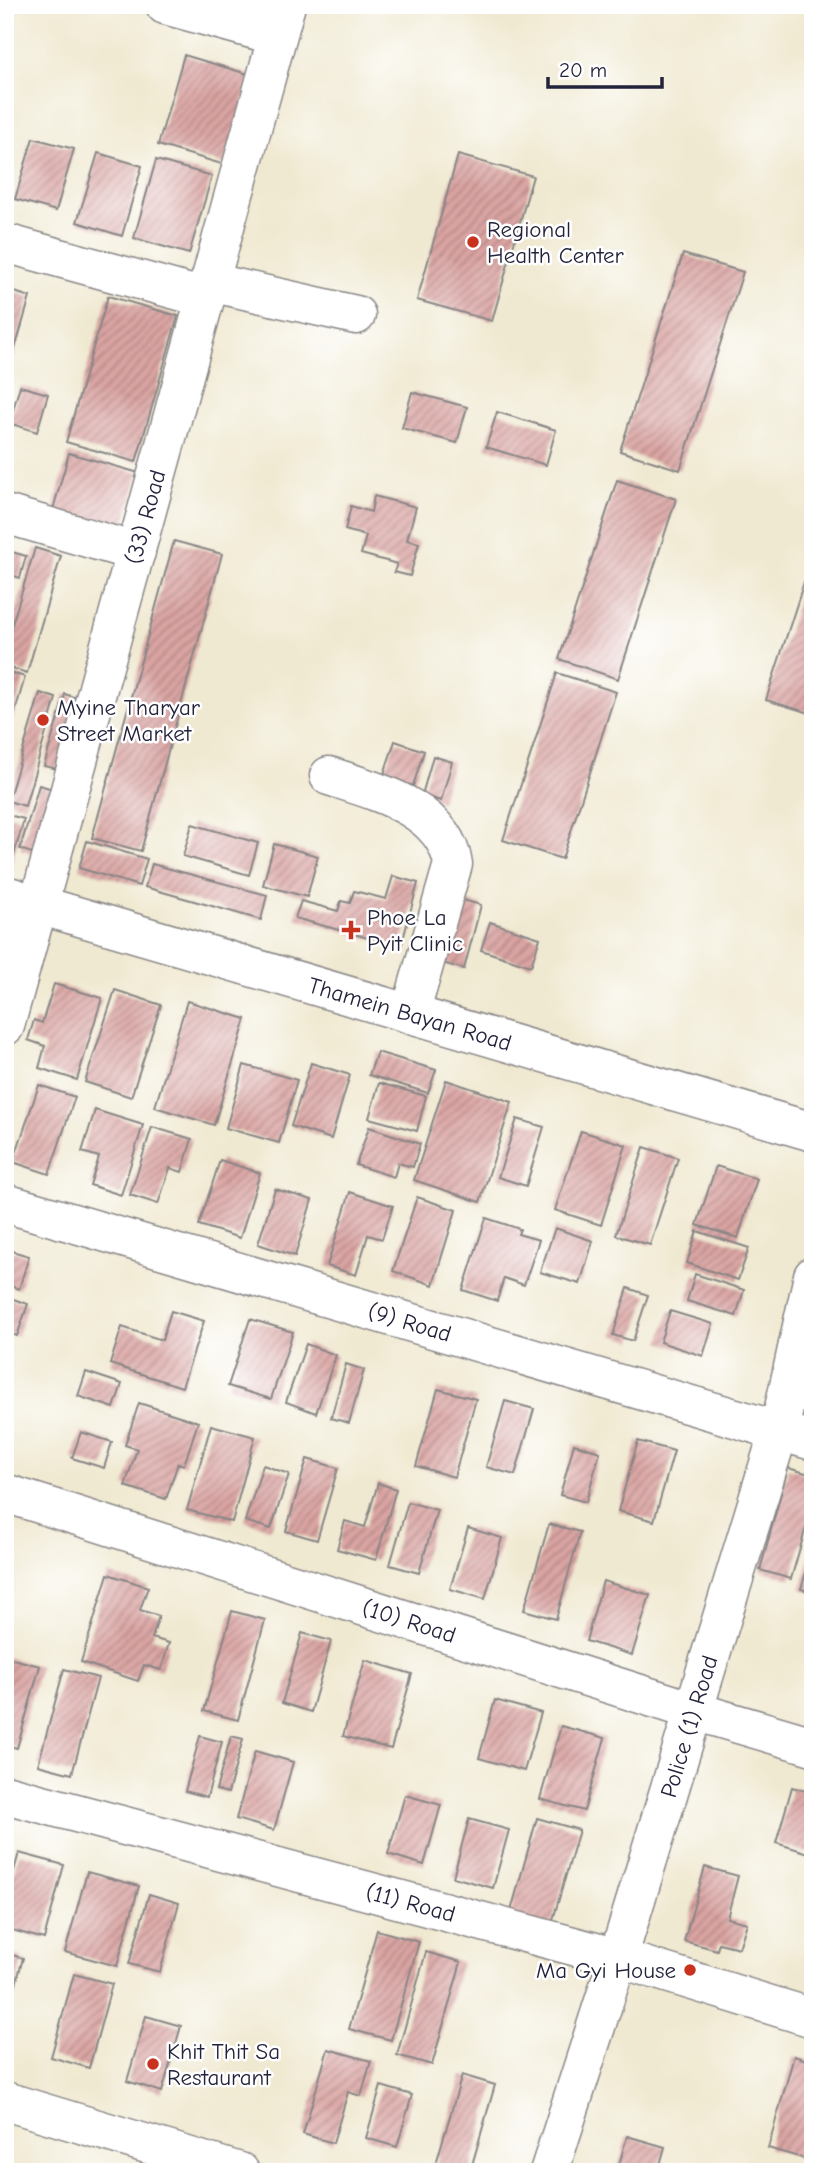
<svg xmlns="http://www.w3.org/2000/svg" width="818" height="2177" font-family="'Comic Neue',sans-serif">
<defs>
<pattern id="building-hatch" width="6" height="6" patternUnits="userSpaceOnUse" patternTransform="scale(1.75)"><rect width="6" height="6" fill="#daa4a2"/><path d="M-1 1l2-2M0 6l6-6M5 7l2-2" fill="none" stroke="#b08585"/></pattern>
</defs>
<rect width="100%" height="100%" fill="#fff"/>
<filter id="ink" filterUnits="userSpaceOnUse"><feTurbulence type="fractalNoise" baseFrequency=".0143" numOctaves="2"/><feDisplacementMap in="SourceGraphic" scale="14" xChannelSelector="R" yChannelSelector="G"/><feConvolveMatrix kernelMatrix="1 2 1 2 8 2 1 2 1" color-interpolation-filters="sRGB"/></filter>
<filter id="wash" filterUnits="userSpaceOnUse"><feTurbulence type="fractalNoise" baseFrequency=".00686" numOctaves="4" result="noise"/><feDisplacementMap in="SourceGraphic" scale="28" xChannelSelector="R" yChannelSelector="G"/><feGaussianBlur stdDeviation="1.57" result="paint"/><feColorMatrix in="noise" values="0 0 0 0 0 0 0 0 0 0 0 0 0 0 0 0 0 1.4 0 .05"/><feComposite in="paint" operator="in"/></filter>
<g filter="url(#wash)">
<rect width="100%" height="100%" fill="#f0e9d1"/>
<g id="blocks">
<path fill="url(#building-hatch)" d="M184,55L251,75L225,165L158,145Z
M33,138L74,149L56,211L15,199Z
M98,153L142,166L122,236L77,222Z
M458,155L533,176L492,321L417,300Z
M156,160L212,176L189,254L134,238Z
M683,254L743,272L680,470L620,451Z
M5,289L30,297L6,380H5Z
M108,296L178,316L136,462L66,442Z
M20,386L48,394L37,432L9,423Z
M412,392L467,407L457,443L402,428Z
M497,412L556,430L546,465L486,447Z
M69,453L139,473L122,533L52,513Z
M617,480L676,499L618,679L559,659Z
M374,496L416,507L407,540L419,543L410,576L394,572L397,564L361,554L366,536L345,530L351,506L371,512Z
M174,541L222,554L141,851L92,838Z
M35,548L61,556L27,673L5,666V648Z
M5,550L26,556L20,578L5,573Z
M813,554V714L766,700Z
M5,671L25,677L6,743H5Z
M557,673L616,692L562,859L503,840Z
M40,693L56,698L25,806L8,801Z
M65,694L79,699L58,769L44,766Z
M395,741L424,751L413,786L383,777Z
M433,756L452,762L441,801L422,795Z
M39,785L53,789L34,854L20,849Z
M5,814L24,819L8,877L5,876Z
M192,824L258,843L249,875L183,856Z
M87,841L147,859L139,886L79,868Z
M274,844L318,856L307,897L263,885Z
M152,864L267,895L261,920L145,887Z
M393,876L418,883L401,947L295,918L301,901L338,911L341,901L350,903L354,891L386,899Z
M448,896L481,905L464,969L431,960Z
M490,922L540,938L531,966L481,950Z
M54,984L102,998L77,1080L39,1068L45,1046L28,1040L34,1020L42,1023Z
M115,990L161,1005L131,1097L85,1082Z
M187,1001L246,1019L214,1125L155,1107Z
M377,1052L436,1070L428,1093L369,1075Z
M311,1063L350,1075L331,1139L291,1126Z
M244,1065L297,1080L279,1143L226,1128Z
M446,1080L512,1102L480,1202L414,1180Z
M379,1083L426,1096L417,1131L369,1118Z
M39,1085L75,1097L49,1174L13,1162Z
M95,1110L143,1125L121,1195L90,1185L99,1157L82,1152Z
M517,1119L544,1127L526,1186L498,1177Z
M152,1127L192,1139L182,1172L170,1168L158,1204L130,1195Z
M369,1127L420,1144L413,1167L398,1163L394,1177L356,1165Z
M581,1131L626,1145L601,1225L555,1210Z
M644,1147L678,1158L650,1245L616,1235Z
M220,1160L260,1173L240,1238L199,1225Z
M716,1166L757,1179L738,1238L697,1225Z
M275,1189L312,1200L295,1256L258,1244Z
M350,1192L393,1206L382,1239L368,1235L356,1275L327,1266Z
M417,1197L456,1210L433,1285L393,1271Z
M486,1218L520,1229L518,1234L539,1240L524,1285L504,1278L497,1301L463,1290Z
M555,1228L593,1241L580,1284L540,1272Z
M697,1231L749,1248L738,1280L687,1263Z
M5,1249L29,1256L19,1289L5,1284Z
M695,1274L744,1290L736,1316L687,1301Z
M628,1288L648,1295L633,1341L613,1335Z
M5,1296L28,1304L17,1336L5,1332Z
M171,1311L204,1321L182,1387L110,1364L122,1327L162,1340Z
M670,1311L713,1324L703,1356L660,1342Z
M250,1319L293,1332L271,1399L228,1386Z
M306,1344L336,1355L316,1413L286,1402Z
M346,1364L364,1370L349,1423L331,1418Z
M86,1372L122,1384L114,1408L78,1396Z
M438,1389L476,1399L454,1477L416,1466Z
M505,1401L534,1409L515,1475L486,1467Z
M139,1403L198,1422L184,1465L178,1463L166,1499L125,1486L137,1449L125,1445Z
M211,1425L255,1437L232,1522L187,1510Z
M81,1432L112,1442L104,1468L72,1458Z
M638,1441L674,1451L654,1521L618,1511Z
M574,1444L600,1452L586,1502L560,1495Z
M307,1459L338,1468L317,1540L286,1531Z
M263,1465L289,1474L271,1529L245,1521Z
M788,1468L813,1475V1503L791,1579L760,1570Z
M378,1483L396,1489L376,1560L337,1549L345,1521L365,1527Z
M408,1502L437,1510L419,1573L390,1565Z
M549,1524L580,1532L556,1619L524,1610Z
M468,1528L502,1538L485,1599L450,1589Z
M813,1550V1592L801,1589Z
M108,1574L148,1587L140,1610L159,1616L152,1638L169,1643L161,1670L144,1665L138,1681L81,1662Z
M603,1581L650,1595L632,1655L586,1641Z
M232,1611L265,1620L238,1720L204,1711Z
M302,1633L331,1641L311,1712L282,1703Z
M5,1657L40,1666L17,1748L5,1745Z
M365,1660L412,1674L391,1749L343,1736Z
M64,1669L98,1678L72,1774L38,1765Z
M495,1700L541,1713L524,1771L479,1758Z
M561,1726L605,1738L584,1811L540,1799Z
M200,1736L222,1742L207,1797L185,1791Z
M231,1736L243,1739L228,1793L216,1790Z
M255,1751L293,1762L274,1830L236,1819Z
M792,1787L813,1793L812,1854L776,1843Z
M405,1795L441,1805L424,1865L388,1854Z
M537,1818L579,1830L550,1930L509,1918Z
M469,1819L509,1830L493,1888L453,1877Z
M19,1853L64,1865L44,1939L5,1928V1902Z
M705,1867L738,1876L727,1918L747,1923L739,1948L719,1943L717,1950L684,1941Z
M87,1872L139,1886L117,1966L65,1952Z
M149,1894L179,1903L160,1972L129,1964Z
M377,1930L419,1942L391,2040L349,2029Z
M426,1952L461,1962L432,2065L397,2055Z
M5,1953L23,1958L6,2021H5Z
M74,1974L112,1984L89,2068L51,2057Z
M146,2016L181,2026L162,2092L127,2081Z
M328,2049L371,2061L361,2096L348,2092L333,2143L303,2134Z
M794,2056L813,2062L812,2161L768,2148Z
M462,2075L495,2085L470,2172H451L435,2167Z
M381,2086L412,2095L397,2147L366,2138Z
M627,2136L665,2147L658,2172H617Z"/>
</g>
</g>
<g filter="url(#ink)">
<use href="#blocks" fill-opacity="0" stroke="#898686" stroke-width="2"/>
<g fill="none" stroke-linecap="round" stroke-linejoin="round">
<defs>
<g id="minor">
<path d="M165,5L277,36"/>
<path d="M5,243L205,298"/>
<path d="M209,282L356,315"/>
<path d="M5,514L136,552"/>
<path d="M329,776C375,791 444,808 453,864L410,1014"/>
<path id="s1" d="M5,895L813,1132"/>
<path id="s2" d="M5,1026L286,5"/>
<path id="s3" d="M5,1203L813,1441"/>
<path id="s4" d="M5,1493L694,1711L813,1746"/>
<path id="s5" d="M5,1794L618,1958L813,2018"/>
<path d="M5,2101L240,2172"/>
<path id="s6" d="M549,2172L618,1958L779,1431L813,1276"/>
</g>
</defs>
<use href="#minor" stroke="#898686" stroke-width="41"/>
<use href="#minor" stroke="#fff" stroke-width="38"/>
</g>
</g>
<g fill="#c8321e" stroke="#fff" stroke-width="2.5">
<circle cx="473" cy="242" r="7"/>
<circle cx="43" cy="720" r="7"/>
<path d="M347.5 919.5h7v7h7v7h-7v7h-7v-7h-7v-7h7z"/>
<circle cx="690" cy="1970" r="7"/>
<circle cx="153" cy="2064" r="7"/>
</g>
<g text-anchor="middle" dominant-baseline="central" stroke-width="5" stroke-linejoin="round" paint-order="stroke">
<g font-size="23" fill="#22223b" stroke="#fff" text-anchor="start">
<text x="487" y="229">Regional<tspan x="487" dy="26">Health Center</tspan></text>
<text x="57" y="707">Myine Tharyar<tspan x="57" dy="26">Street Market</tspan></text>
<text x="367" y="917">Phoe La<tspan x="367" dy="26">Pyit Clinic</tspan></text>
<text x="676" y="1970" text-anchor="end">Ma Gyi House</text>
<text x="167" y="2051">Khit Thit Sa<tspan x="167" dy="26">Restaurant</tspan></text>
</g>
<g font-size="23" fill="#22223b" stroke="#fff">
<text stroke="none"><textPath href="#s2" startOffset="528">(33) Road</textPath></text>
<text stroke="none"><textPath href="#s1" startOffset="422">Thamein Bayan Road</textPath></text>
<text stroke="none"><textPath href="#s3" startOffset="422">(9) Road</textPath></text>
<text stroke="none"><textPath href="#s4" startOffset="424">(10) Road</textPath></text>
<text stroke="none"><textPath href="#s6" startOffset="467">Police (1) Road</textPath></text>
<text stroke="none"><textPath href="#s5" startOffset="420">(11) Road</textPath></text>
</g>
</g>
<rect width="818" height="2177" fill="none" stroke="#fff" stroke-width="28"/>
<path d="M548 77v10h114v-10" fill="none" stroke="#22223b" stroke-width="3.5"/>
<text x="559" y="77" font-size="21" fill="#22223b" stroke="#ffffff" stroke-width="5" paint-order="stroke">20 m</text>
</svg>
